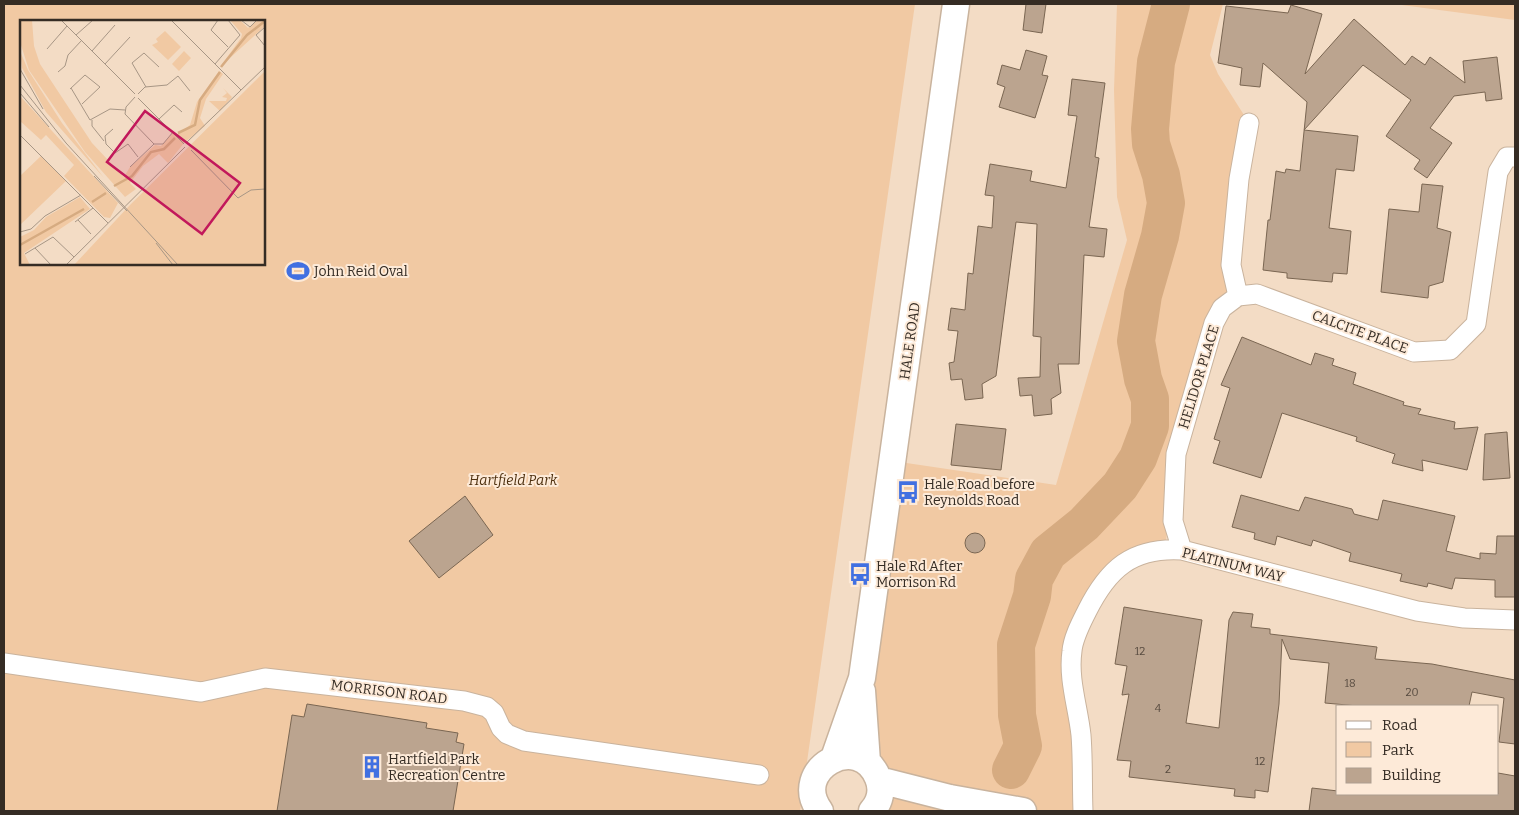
<svg xmlns="http://www.w3.org/2000/svg" width="1519" height="815" font-family="Bitter,serif">
<rect width="100%" height="100%" fill="#f3dcc5"/>
<path fill="#f1c9a3" fill-rule="evenodd" d="M4,4H915L800,811H4ZM21,21H264V264H21Z
M1117,4H1223L1210,55L1218,74L1249,123L1238,296L1222,308L1176,454L1165,549L1117,567L1072,650L1083,811H872L862,678L893,461L1056,485L1127,240L1117,197L1114,90Z
M1394,4H1515V20Z"/>
<g fill="none" stroke-linecap="round" stroke-linejoin="round">
<path stroke="#d6ab81" stroke-width="38" d="M1011,770L1023,746L1017,715L1016,645L1032,596L1034,579L1048,553L1084,524L1120,486L1138,458L1150,426V399L1143,379L1136,341L1143,295L1160,236L1166,203L1161,175L1151,144L1150,129L1156,62L1171,4"/>
</g>
<path fill="#bba48f" stroke="#7a6652" d="M1026,4H1046L1042,33L1023,30Z
M1291,5L1322,14L1305,74L1354,19L1405,65L1412,56L1425,65L1430,57L1465,83L1463,61L1497,57L1502,99L1486,101L1485,92L1454,96L1430,128L1452,143L1427,178L1414,169L1420,160L1386,136L1411,100L1363,65L1304,130L1358,136L1354,171L1336,169L1329,228L1351,231L1347,274L1333,273L1332,282L1287,278V273L1263,270L1268,220H1270L1276,171L1285,173L1286,169L1300,171L1307,102L1263,63L1260,87L1240,85L1242,68L1218,63L1226,6L1288,13Z
M1026,50L1047,56L1042,75L1048,76L1035,118L999,107L1005,87L997,84L1002,65L1020,70Z
M1072,79L1105,83L1095,157L1099,158L1089,227L1107,229L1104,257L1084,255L1079,364H1058L1061,393L1051,399L1052,414L1034,416L1032,395L1020,396L1018,378L1040,377L1041,337L1033,336L1037,224L1016,222L996,376L982,384L983,398L965,400L962,379L951,380L949,363L954,362L958,331L948,330L951,308L965,310L968,273L973,274L978,226L992,228L994,196L985,195L990,164L1032,171L1030,181L1066,188L1077,116L1068,115Z
M1422,184L1443,186L1437,228L1451,232L1443,282L1429,286L1428,298L1381,292L1389,209L1419,212Z
M1242,337L1311,365L1315,353L1334,359L1332,365L1356,373L1353,384L1404,402L1403,405L1421,409L1418,414L1455,422L1454,429L1478,427L1467,470L1422,460L1423,471L1392,463L1395,454L1356,441L1357,437L1282,413L1261,478L1213,463L1220,441L1214,439L1230,388L1221,385Z
M956,424L1006,429L1001,470L951,465Z
M1507,432L1510,478L1483,480L1485,434Z
M1241,495L1299,511L1305,497L1352,509L1354,514L1378,520L1383,500L1455,516L1446,551L1480,559V553L1496,554L1497,536H1515V597H1495V580L1455,578L1452,589L1428,583L1427,587L1400,581L1402,574L1349,561L1351,553L1313,540L1311,546L1277,536L1275,545L1254,539L1255,533L1232,527Z
M465,496L493,535L439,578L409,541Z
M965 543a10 10 0 1 1 20 0a10 10 0 1 1-20 0Z
M1124,607L1202,620L1186,723L1219,728L1229,620L1233,612L1253,614L1251,627L1270,629V634L1377,647L1375,659L1432,664L1515,680V744L1499,742L1504,698L1472,692L1469,706H1358L1325,703L1329,663L1290,659L1282,639L1279,704L1268,792L1255,790V798L1234,796L1235,789L1129,777L1131,761L1117,760L1129,694L1122,695L1127,666L1115,664Z
M307,704L427,723L426,728L458,733L456,742L464,744L453,811H277L292,715L304,717Z
M1498,773L1515,776V811H1309L1312,788L1338,791V794H1498Z"/>
<g fill="none" stroke-linecap="round" stroke-linejoin="round">
<defs>
<path id="street" d="M1238,296L1257,294L1414,352L1450,350L1476,324L1498,172L1507,157H1515
M1182,550L1173,521L1176,454L1214,323L1222,308L1238,296L1231,265L1239,179L1249,123
M4,663L201,692L265,678L464,701L487,707L494,713L501,728L507,734L524,741L759,775
M1083,811C1082,786 1083,760 1081,735C1078,707 1068,679 1072,651C1073,638 1081,623 1087,611C1108,569 1132,547 1182,550L1417,611L1464,618L1515,620"/>
<path id="secondary" d="M862,691L867,762
M834,758L862,678L956,4
M879,780L950,798L1023,811
M820,811C789,770 859,730 878,778C883,790 880,802 872,811"/>
</defs>
<use href="#street" stroke="#c9b39d" stroke-width="21"/>
<use href="#secondary" stroke="#c9b39d" stroke-width="29"/>
<use href="#street" stroke="#fff" stroke-width="19"/>
<use href="#secondary" stroke="#fff" stroke-width="26"/>
</g>
<defs>
<symbol id="stadium-bare" viewBox="-9 -9 18 18"><path d="M0-5a6.5 5 0 1 0 0 10a6.5 5 0 1 0 0-10ZM-3.5-1.8h7v3.6h-7Z" fill="#4170e1" stroke="#fdead8" stroke-width="2.5" paint-order="stroke"/></symbol>
<symbol id="bus-bare" viewBox="-9 -9 18 18"><path d="M-5-6H5V4H4V6H2V4H-2V6H-4V4H-5ZM-3.5-4V0h7V-4ZM-3.5 1.2v1.5H-2V1.2ZM2 1.2v1.5H3.5V1.2Z" fill="#4170e1" stroke="#fdead8" stroke-width="2.5" paint-order="stroke"/></symbol>
<symbol id="building-bare" viewBox="-9 -9 18 18"><path d="M-4-6H4V6H1V3H-1V6H-4ZM-2.5-4.3h1.7v1.8h-1.7ZM.8-4.3h1.7v1.8H.8ZM-2.5-1h1.7V.8h-1.7ZM.8-1h1.7V.8H.8Z" fill="#4170e1" stroke="#fdead8" stroke-width="2.5" paint-order="stroke"/></symbol>
</defs>
<g fill-rule="evenodd">
<use href="#stadium-bare" x="282" y="255" width="32" height="32"/>
<use href="#bus-bare" x="892" y="476" width="32" height="32"/>
<use href="#bus-bare" x="844" y="558" width="32" height="32"/>
<use href="#building-bare" x="356" y="751" width="32" height="32"/>
</g>
<g text-anchor="middle" dominant-baseline="central" stroke-width="4" stroke-linejoin="round" paint-order="stroke">
<g font-size="11" fill="#564a3f">
<text x="1140" y="651">12</text>
<text x="1350" y="683">18</text>
<text x="1412" y="692">20</text>
<text x="1158" y="708">4</text>
<text x="1260" y="761">12</text>
<text x="1168" y="769">2</text>
</g>
<g font-size="14" fill="#352c24" stroke="#fdead8" text-anchor="start">
<text x="314" y="271">John Reid Oval</text>
<text x="924" y="484">Hale Road before<tspan x="924" dy="16">Reynolds Road</tspan></text>
<text x="876" y="566">Hale Rd After<tspan x="876" dy="16">Morrison Rd</tspan></text>
<text x="388" y="759">Hartfield Park<tspan x="388" dy="16">Recreation Centre</tspan></text>
</g>
<g font-size="14" fill="#352c24" stroke="#fdead8">
<text transform="translate(1360 332) rotate(20)">CALCITE PLACE</text>
<text transform="translate(910 341) rotate(-82)">HALE ROAD</text>
<text transform="translate(1199 377) rotate(-73)">HELIDOR PLACE</text>
<text transform="translate(1233 565) rotate(14)">PLATINUM WAY</text>
<text transform="translate(389 692) rotate(7)">MORRISON ROAD</text>
</g>
<g font-size="14" font-style="italic" fill="#4f3110" stroke="#fdead8">
<text x="513" y="480">Hartfield Park</text>
</g>
</g>
<g transform="translate(20 20)">
<rect width="245" height="245" fill="#f3dcc5"/>
<path d="M0,0H12L14,26L20,44L72,123L104,157L110,147L135,125L141,126L153,112L156,115L170,105L177,82L199,51L203,54L186,79L180,98L185,106L164,123L148,143L139,134L123,146L110,163L116,169L105,177L65,132L9,50L0,22ZM210,0H220L228,8L238,0H245V6L200,47L221,18L222,14ZM145,11L161,27L148,40L132,25L138,22L136,19ZM0,31L8,50L42,103L84,158L26,92L2,48ZM164,31L171,38L159,51L152,44ZM245,51V245H54L110,185ZM203,68L212,77L200,91L189,81H206L207,78L202,77L207,73ZM0,76L98,183L90,198L84,197L44,156L54,145L26,115L21,120L0,101ZM21,136L46,161L0,205V156ZM60,177L70,189L4,233L10,245H0V217L14,210L26,197Z" fill="#f1c9a3"/>
<path fill="none" stroke="#d6ab81" stroke-width="2.5" d="M201,47L227,15L245,1M158,113L175,105L180,80L200,52M94,166L112,156L131,132L144,129L155,118M72,182L86,173M0,225L64,189"/>
<path fill="none" stroke="#a79685" stroke-width="1" d="M41,0L115,74M151,0L221,70M198,0L191,10L208,27M221,0L230,7L237,0M245,7L236,15L245,26M56,15L73,0M27,29L47,6M72,31L95,5M85,44L110,17M195,44L220,15L208,0M0,49L23,89M38,52L45,46L48,35L62,20M0,65L46,123L158,245M126,67L112,43L124,33L139,47M51,68L70,100L90,89L105,90M50,69L65,55L80,67L62,84M0,73L29,107M118,74L125,67L147,65L158,56L170,71M115,77L106,87L105,94L134,124H143L153,112M118,78L164,124M139,99L154,85L162,92M72,100V106L84,121M93,109L85,116L86,124L95,133L108,124L118,137M0,115L88,203M167,122L245,47M171,130L218,178L231,170L245,169M110,147L134,124M74,156L107,191M58,200L71,214M55,202L73,188M0,212L11,209L25,196L61,175M136,223L153,245M15,228L31,245M5,234L33,217L54,237M46,245L165,127"/>
<path fill="#c2185b" fill-opacity="0.15" stroke="#c2185b" stroke-width="2.5" d="M125,91L220,163L182,214L87,142Z"/>
<rect width="245" height="245" fill="none" stroke="#352c24" stroke-width="2.5"/>
</g>
<rect width="1519" height="815" fill="none" stroke="#352c24" stroke-width="10"/>
<rect x="1336" y="705" width="162" height="90" fill="#fdead8" stroke="#ad9e90"/>
<rect x="1346" y="721" width="25" height="8" fill="#ffffff" stroke="#ad9e90"/>
<text x="1382" y="730" font-size="15" fill="#352c24">Road</text>
<rect x="1346" y="742" width="25" height="15" fill="#f1c9a3" stroke="#ad9e90"/>
<text x="1382" y="755" font-size="15" fill="#352c24">Park</text>
<rect x="1346" y="768" width="25" height="15" fill="#bba48f" stroke="#ad9e90"/>
<text x="1382" y="780" font-size="15" fill="#352c24">Building</text>
</svg>
